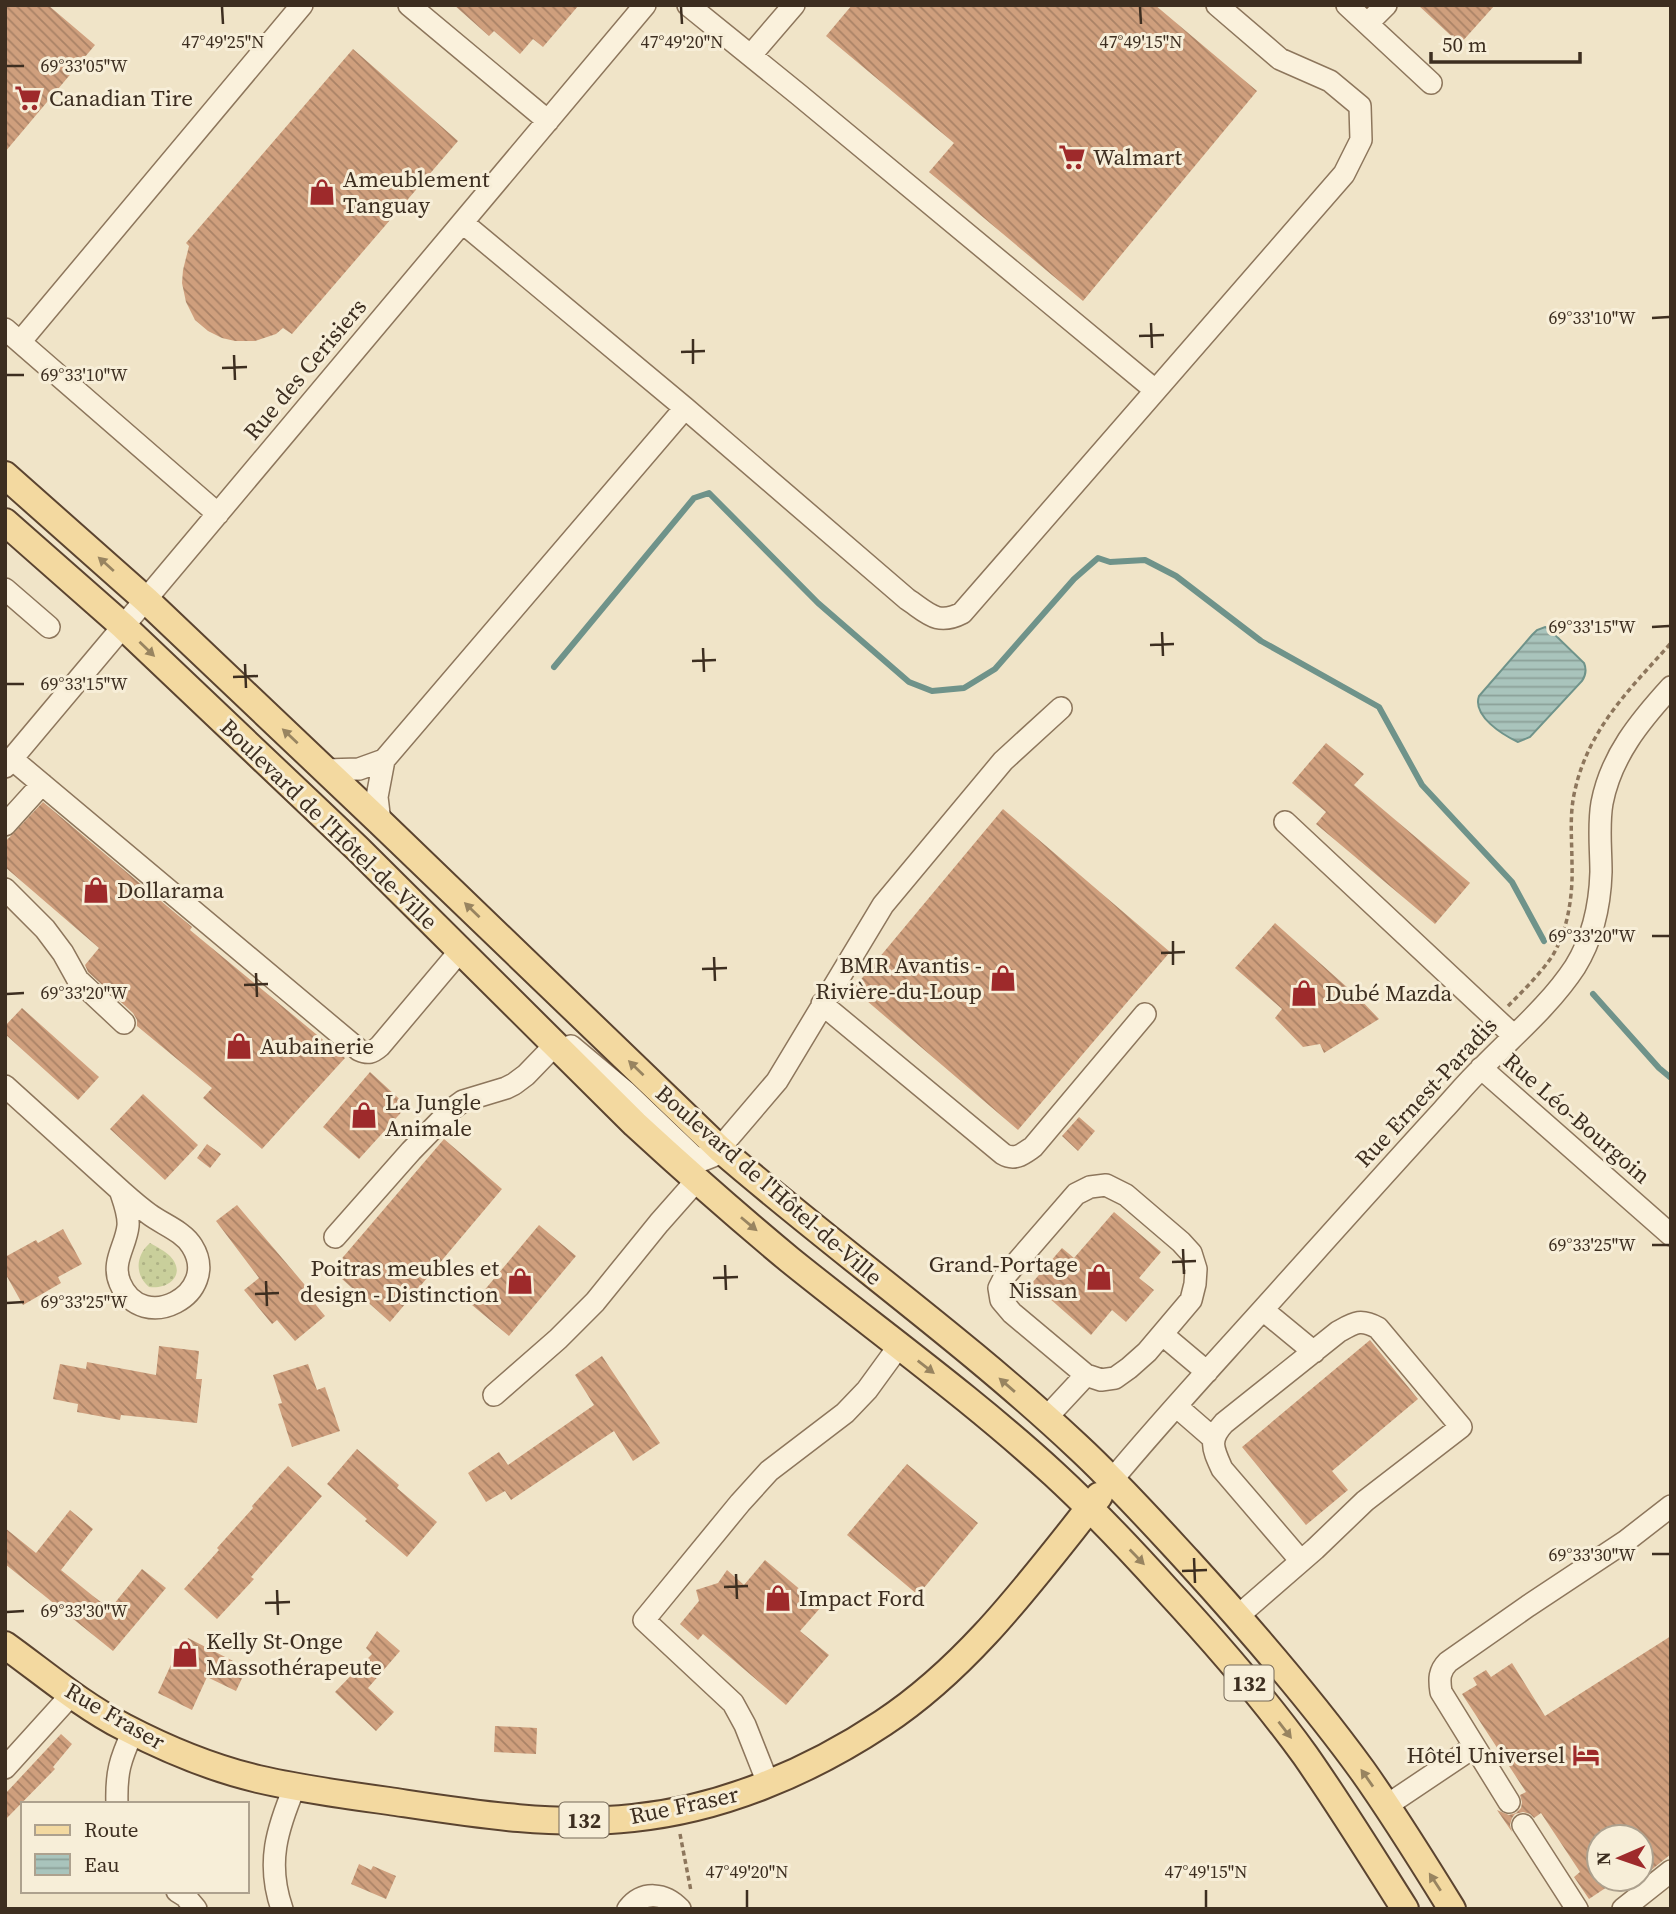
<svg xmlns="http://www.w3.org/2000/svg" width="1676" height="1914" font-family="'Source Serif 4',serif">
<defs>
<pattern id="grass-dots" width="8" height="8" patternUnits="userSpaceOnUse" patternTransform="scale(1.75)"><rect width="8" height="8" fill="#c9cf9b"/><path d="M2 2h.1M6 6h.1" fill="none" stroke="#aeb285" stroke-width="1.8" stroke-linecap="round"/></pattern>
<pattern id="water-rules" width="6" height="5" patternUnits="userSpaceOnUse" patternTransform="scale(1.75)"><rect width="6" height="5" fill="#a9c4bc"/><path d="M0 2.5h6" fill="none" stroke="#8ba098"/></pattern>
<pattern id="building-back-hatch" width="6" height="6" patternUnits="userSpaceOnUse" patternTransform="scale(1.75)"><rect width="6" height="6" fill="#cf9f7d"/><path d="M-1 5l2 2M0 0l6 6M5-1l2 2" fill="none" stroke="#a98266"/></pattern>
</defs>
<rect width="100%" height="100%" fill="#f0e4c8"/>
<path fill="url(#grass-dots)" d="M150,1243C157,1247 165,1251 170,1256C187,1274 169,1290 149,1287C134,1274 136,1255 150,1243Z"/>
<path fill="url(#water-rules)" stroke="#6f938a" stroke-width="2" d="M1545,627L1549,629L1584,663C1587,670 1586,675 1582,681L1530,737L1518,742C1503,735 1472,716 1479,696L1532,635L1537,630Z"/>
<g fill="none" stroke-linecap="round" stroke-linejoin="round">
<path stroke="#6f938a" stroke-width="6" d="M554,667L694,498L709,493L818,603L909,682L932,691L964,688L995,669L1074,579L1098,558L1110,562L1145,560L1176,576L1261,641L1379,707L1422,785L1512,882L1544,941
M1593,994L1659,1068L1671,1078"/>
</g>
<path fill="url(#building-back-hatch)" d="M5,5H48L95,45L5,152Z
M454,5H579L543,47L533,39L520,54L494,31L489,36Z
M852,5H1155L1257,91L1083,301L929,172L954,143L826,36Z
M1418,5H1495L1460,44Z
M353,49L458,141L292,334L283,328L276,334L255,341H235L222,338L208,331L195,320L186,302L182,283L183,270L189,246L186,243Z
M1326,743L1364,774L1354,785L1470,883L1435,924L1316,824L1326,812L1292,783Z
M43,802L192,927L190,930L345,1058L262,1149L203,1098L212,1088L137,1026V1020L133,1013L88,972L85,965L99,948L5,867V842Z
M1003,809L1170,952L1018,1130L853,989Z
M1275,923L1358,997L1379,1019L1324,1053L1320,1044L1303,1047L1275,1018L1282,1009L1235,968Z
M22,1008L99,1077L78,1100L5,1034V1026Z
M370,1072L407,1106L359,1159L323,1127Z
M143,1094L198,1145L165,1180L110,1129Z
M1079,1117L1095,1131L1078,1151L1062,1136Z
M444,1139L502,1189L390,1322L332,1270Z
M207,1144L221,1154L210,1168L197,1158Z
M237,1205L310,1291L307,1294L325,1316L295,1341L277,1320L272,1324L244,1290L259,1278L216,1221Z
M1114,1212L1161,1252L1139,1278L1154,1290L1126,1322L1112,1310L1091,1335L1032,1283L1062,1248L1074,1258Z
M539,1225L576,1256L509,1336L472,1305Z
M63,1229L82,1264L58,1277L61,1283L23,1305L5,1273V1257L36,1240L38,1243Z
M1370,1340L1418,1399L1332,1471L1348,1490L1306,1525L1242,1447Z
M159,1346L199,1351L196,1379H202L197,1423L121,1415L120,1420L77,1412L78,1404L53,1399L60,1364L86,1369L87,1362L156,1375Z
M602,1356L660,1443L633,1461L614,1431L511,1500L505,1491L486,1502L468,1473L499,1452L508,1465L594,1405L575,1375Z
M308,1364L317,1390L325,1387L340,1431L292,1447L278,1404L282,1403L273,1375Z
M357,1449L399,1485L397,1488L437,1522L407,1557L365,1521L367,1519L327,1484Z
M907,1464L978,1523L918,1595L847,1535Z
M288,1466L322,1496L251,1577L254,1579L217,1619L184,1589L219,1550L217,1548L253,1508L252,1506Z
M70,1510L93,1529L61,1570L93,1596L110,1609L142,1569L166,1588L113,1651L5,1564V1528L36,1553Z
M765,1560L821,1607L800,1631L829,1655L786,1705L703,1634L698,1640L680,1624L699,1601L696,1590L718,1583L727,1570L744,1585Z
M377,1631L400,1651L368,1688L394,1712L376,1731L335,1692L372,1654L366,1648Z
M1671,1636V1854L1650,1871L1641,1858V1837H1599V1879H1619L1589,1899L1574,1877L1580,1872L1541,1813L1534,1818L1530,1814L1523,1812L1515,1814L1512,1818L1510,1825L1512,1832L1497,1810L1509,1815L1516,1813L1521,1808L1522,1802L1520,1795L1526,1792L1462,1694L1477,1685L1473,1678L1486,1670L1491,1677L1512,1663L1545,1716Z
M188,1638L233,1661L231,1665L245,1672L236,1691L207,1677L192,1710L158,1693L180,1645L184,1647Z
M495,1726L537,1728L536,1754L494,1752Z
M61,1734L72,1744L53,1767L55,1769L5,1820V1794Z
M359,1864L371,1870L373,1866L396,1876L386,1899L351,1884Z"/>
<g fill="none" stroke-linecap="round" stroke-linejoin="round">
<defs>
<path id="minor" d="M409,5L548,121
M688,5L798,94L1155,390
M1347,5L1431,83
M1368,23L1386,5
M751,55L794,5
M463,223L685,408L907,599C928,613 937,626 962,613L1344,174L1361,140L1360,106L1330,81L1280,59L1217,5
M5,329L218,514
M20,342L302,5
M5,589L49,627
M12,759L359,1050C368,1054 372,1053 380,1046L460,951
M5,767L645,5
M325,770L359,769L384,760
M380,822L377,797L384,760L685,408
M1285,822L1514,1036
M5,825L42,784
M5,889L45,929L63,953L78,980L124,1023
M822,1004L1003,1154C1015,1161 1023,1154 1033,1147L1145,1014
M571,1046L626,1092L693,1156L703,1160L713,1156L777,1081L883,905L1003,761L1061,708
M1481,1068L1671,1235
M5,1086L120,1190
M1106,1185L1126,1195L1181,1242L1191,1253L1196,1269L1195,1284L1191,1300L1147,1352L1129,1368L1115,1378L1101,1380L1086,1375L1012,1313L1001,1300L999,1288L1005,1276L1076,1194L1090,1187Z
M120,1190C129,1198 139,1207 149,1214C162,1224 183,1231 192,1246C222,1294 142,1336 120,1283C111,1262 126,1246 128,1226C129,1214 124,1202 120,1190Z
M335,1237L411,1151L452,1109L463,1101L506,1088L514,1084L526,1075L555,1045
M1263,1310L1314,1352
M1163,1335L1207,1372
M494,1395L558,1339L595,1302L659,1223L697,1180
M1176,1406L1214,1439
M1046,1418L1086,1375
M1112,1480C1156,1427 1202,1377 1248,1326C1313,1254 1377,1182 1443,1110C1456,1096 1468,1081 1482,1068C1514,1035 1550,1005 1575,967C1593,938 1600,905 1601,872C1601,849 1598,826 1602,803C1611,756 1640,721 1671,687
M1238,1616L1315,1549L1365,1501L1461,1427L1378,1328C1360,1318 1354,1323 1338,1332L1224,1423C1208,1440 1213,1449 1222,1469L1301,1561
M5,1768L72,1694
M768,1783L745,1725L733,1703L644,1620L740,1503L769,1471L845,1413L867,1390L899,1346
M1509,1802L1441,1692C1439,1679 1439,1671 1448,1662L1528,1606L1626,1541L1671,1506
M117,1804C116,1772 120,1760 133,1731
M1386,1806L1474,1747
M1523,1825L1577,1909
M177,1891L185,1896L196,1909
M282,1909C266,1863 277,1829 295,1786
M628,1909C643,1890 665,1893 680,1909
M1623,1909L1671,1871"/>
<path id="major" d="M5,475L146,600L380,822L720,1149C837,1250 964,1340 1077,1446C1116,1482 1152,1522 1188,1561C1249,1628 1309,1697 1362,1770C1394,1815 1423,1862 1452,1909
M5,522L123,626L358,849L635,1124C686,1171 737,1216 790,1260C878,1331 970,1397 1054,1474C1093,1510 1130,1549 1166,1589C1215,1642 1263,1697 1305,1755C1340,1805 1372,1857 1405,1909
M5,1645C44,1673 81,1705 124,1727C166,1749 212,1768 258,1779C301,1789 345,1795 389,1801C469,1813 551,1827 633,1818C722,1809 809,1772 883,1723C971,1665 1034,1577 1099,1496"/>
</defs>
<use href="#minor" stroke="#8d765c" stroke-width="24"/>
<use href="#major" stroke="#5b4430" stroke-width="30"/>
<path stroke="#8d765c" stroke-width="3.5" stroke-dasharray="5 3.5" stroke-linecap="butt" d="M1508,1006C1523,991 1539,975 1551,958C1568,932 1573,895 1572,865C1572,839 1569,815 1575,790C1589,728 1630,689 1671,643
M680,1834L691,1891"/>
<use href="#minor" stroke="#faf1dc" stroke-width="21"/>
<use href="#major" stroke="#f3d9a0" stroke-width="26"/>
</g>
<defs><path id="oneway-solid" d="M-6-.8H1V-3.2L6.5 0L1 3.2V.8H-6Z" transform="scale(1.75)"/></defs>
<g fill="#988460">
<use href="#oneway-solid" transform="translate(106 564) rotate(-138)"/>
<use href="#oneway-solid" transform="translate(147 649) rotate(44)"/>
<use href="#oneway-solid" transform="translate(290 736) rotate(-137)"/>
<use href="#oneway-solid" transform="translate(472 910) rotate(-136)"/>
<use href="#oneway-solid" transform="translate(636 1068) rotate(-136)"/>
<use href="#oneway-solid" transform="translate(749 1224) rotate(40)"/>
<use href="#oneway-solid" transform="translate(926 1367) rotate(38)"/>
<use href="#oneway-solid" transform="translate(1007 1385) rotate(-139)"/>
<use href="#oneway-solid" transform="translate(1137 1557) rotate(46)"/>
<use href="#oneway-solid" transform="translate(1285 1730) rotate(52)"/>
<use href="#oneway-solid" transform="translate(1367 1778) rotate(-125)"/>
<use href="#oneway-solid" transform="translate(1435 1882) rotate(-123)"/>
</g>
<path fill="none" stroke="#3d2e20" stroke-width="2.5" d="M222,7L223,24M681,7L682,24M1140,7L1141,24M7,66H24M1652,318L1669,317M1151,323L1152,348M1139,336L1164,335M693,339V364M681,352L705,351M234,355L235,380M222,368L247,367M7,375H24M1652,627L1669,626M1162,632L1163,656M1150,645L1174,644M703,648L704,672M692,661L716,660M245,664L246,688M233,677L258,676M7,684H24M1652,936H1669M1173,941V965M1161,953L1185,952M714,957L715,981M702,969L727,968M256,973L257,997M244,985L268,984M7,994L24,993M1652,1245H1669M1183,1249L1184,1274M1172,1262L1196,1261M725,1265L726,1290M713,1278L738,1277M266,1281L267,1306M255,1294L279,1293M7,1303L24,1302M1652,1554H1669M1194,1558L1195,1583M1182,1571L1207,1570M736,1574L737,1599M724,1587L748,1586M277,1590L278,1615M265,1603L290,1602M7,1612L24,1611M747,1890V1907M1206,1890V1907"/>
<defs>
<symbol id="supermarket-bare" viewBox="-9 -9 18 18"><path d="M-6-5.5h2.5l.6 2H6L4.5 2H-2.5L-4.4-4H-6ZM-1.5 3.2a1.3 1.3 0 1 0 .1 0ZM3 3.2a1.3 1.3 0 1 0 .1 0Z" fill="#9e2a2b" stroke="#f7eed8" stroke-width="2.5" paint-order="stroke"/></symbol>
<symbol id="shop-bare" viewBox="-9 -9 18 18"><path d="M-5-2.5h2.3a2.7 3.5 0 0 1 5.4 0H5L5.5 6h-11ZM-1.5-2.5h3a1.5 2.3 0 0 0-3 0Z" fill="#9e2a2b" stroke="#f7eed8" stroke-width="2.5" paint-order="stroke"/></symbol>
<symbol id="hotel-bare" viewBox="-9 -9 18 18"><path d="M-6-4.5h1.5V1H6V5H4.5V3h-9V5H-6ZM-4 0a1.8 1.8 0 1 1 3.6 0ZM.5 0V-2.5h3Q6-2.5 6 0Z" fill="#9e2a2b" stroke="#f7eed8" stroke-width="2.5" paint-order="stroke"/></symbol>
</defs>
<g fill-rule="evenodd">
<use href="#supermarket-bare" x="9" y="79" width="38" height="38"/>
<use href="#supermarket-bare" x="1053" y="138" width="38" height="38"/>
<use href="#shop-bare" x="303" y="173" width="38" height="38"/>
<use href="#shop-bare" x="77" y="871" width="38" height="38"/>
<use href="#shop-bare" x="984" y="959" width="38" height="38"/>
<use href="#shop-bare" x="1285" y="974" width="38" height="38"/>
<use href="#shop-bare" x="220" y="1027" width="38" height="38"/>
<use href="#shop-bare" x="345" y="1096" width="38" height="38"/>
<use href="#shop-bare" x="1080" y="1258" width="38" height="38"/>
<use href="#shop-bare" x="501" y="1262" width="38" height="38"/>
<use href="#shop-bare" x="759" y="1579" width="38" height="38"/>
<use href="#shop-bare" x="166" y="1635" width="38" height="38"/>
<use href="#hotel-bare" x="1567" y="1736" width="38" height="38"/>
</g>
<g text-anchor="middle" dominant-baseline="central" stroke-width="6" stroke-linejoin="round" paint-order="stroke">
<g fill="#f7eed8" stroke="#756857" stroke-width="2">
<rect x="1224.5" y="1665.5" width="49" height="35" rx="5"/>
<rect x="559.5" y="1802.5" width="49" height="35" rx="5"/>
</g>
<g font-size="21" font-weight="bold" fill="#3d2e20">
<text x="1249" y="1683">132</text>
<text x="584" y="1820">132</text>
</g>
<g font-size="23" fill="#3d2e20" stroke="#f7eed8" text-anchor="start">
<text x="49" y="98">Canadian Tire</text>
<text x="1093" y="157">Walmart</text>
<text x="343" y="179">Ameublement<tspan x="343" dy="26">Tanguay</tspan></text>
<text x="117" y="890">Dollarama</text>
<text x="982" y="965" text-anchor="end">BMR Avantis -<tspan x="982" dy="26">Rivière-du-Loup</tspan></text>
<text x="1325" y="993">Dubé Mazda</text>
<text x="260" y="1046">Aubainerie</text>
<text x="385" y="1102">La Jungle<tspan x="385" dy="26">Animale</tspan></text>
<text x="1078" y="1264" text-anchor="end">Grand-Portage<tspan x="1078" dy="26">Nissan</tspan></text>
<text x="499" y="1268" text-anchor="end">Poitras meubles et<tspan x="499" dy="26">design - Distinction</tspan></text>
<text x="799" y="1598">Impact Ford</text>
<text x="206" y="1641">Kelly St-Onge<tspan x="206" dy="26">Massothérapeute</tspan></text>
<text x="1565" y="1755" text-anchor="end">Hôtel Universel</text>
</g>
<g font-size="23" fill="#3d2e20" stroke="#f7eed8">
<text transform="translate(305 369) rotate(-50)">Rue des Cerisiers</text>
<text transform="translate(329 824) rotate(44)">Boulevard de l'Hôtel-de-Ville</text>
<text transform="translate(1426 1092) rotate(-47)">Rue Ernest-Paradis</text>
<text transform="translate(1577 1118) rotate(41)">Rue Léo-Bourgoin</text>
<text transform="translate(769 1185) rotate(41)">Boulevard de l'Hôtel-de-Ville</text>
<text transform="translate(115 1716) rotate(30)">Rue Fraser</text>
<text transform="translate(684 1805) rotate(-12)">Rue Fraser</text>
</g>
</g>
<g font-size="18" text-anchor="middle" fill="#3d2e20" stroke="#f7eed8" stroke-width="6" stroke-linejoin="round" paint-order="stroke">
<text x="223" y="48">47°49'25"N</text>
<text x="682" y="48">47°49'20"N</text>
<text x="1141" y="48">47°49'15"N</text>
<text x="84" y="72">69°33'05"W</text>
<text x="1592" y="324">69°33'10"W</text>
<text x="84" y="381">69°33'10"W</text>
<text x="1592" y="633">69°33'15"W</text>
<text x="84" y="690">69°33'15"W</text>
<text x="1592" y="942">69°33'20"W</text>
<text x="84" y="999">69°33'20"W</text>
<text x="1592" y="1251">69°33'25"W</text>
<text x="84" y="1308">69°33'25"W</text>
<text x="1592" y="1561">69°33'30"W</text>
<text x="84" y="1617">69°33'30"W</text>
<text x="747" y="1878">47°49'20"N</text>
<text x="1206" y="1878">47°49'15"N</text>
</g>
<rect width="1676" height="1914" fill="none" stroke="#3d2e20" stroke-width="14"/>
<rect x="21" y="1802" width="228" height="91" fill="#f7eed8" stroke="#ada18e" stroke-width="2"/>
<rect x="35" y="1825" width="35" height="10" fill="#f3d9a0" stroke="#ada18e" stroke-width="2"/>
<text x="84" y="1837" font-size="21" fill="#3d2e20">Route</text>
<rect x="35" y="1854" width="35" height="21" fill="url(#water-rules)" stroke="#ada18e" stroke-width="2"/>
<text x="84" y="1872" font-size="21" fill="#3d2e20">Eau</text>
<g transform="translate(1620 1858) rotate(268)"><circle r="33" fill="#f7eed8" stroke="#ada18e" stroke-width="2"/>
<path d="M0-5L12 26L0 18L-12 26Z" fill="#9e2a2b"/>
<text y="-10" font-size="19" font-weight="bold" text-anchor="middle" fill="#3d2e20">N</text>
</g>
<path d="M1431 52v10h149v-10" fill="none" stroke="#3d2e20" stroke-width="3.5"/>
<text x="1442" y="52" font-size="21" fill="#3d2e20" stroke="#f7eed8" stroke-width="5" paint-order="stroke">50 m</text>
</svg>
